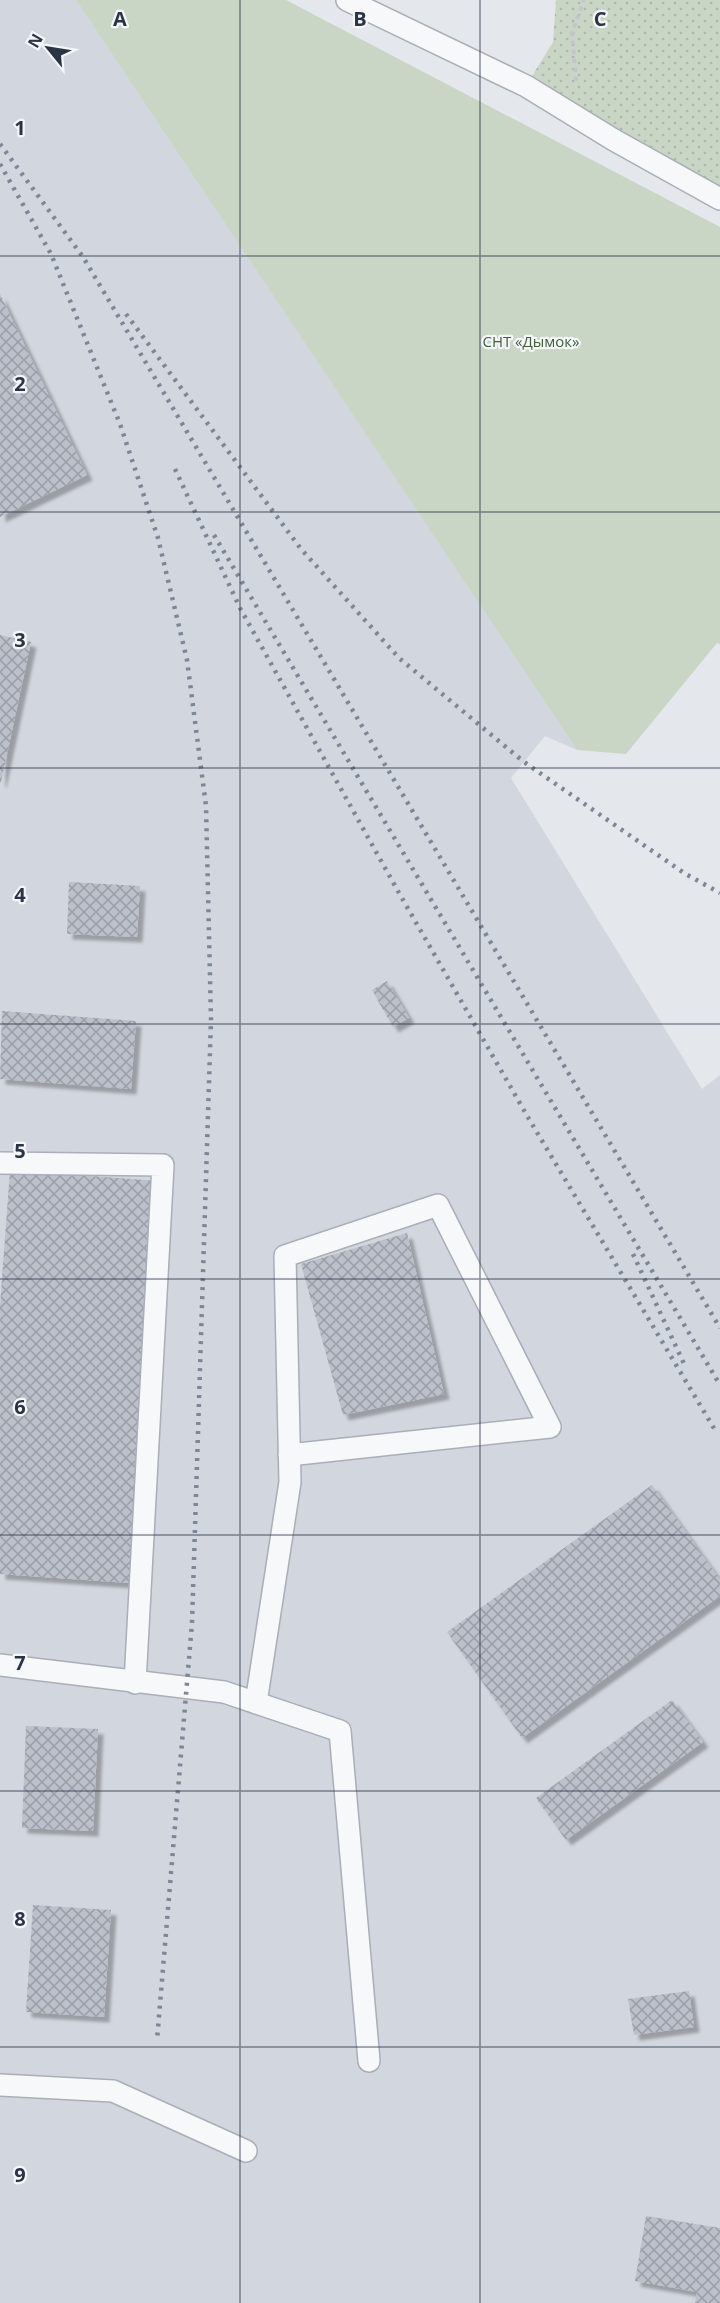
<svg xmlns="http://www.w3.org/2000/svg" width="720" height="2303" font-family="'Open Sans',sans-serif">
<defs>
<pattern id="grass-dots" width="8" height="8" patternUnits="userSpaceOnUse" patternTransform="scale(1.5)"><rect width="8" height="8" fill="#c9d6c5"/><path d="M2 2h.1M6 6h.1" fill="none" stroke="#adb8ab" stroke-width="1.8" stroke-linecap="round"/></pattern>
<pattern id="building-cross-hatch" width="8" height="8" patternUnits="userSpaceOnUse" patternTransform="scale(1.5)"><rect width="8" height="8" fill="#bbc0ca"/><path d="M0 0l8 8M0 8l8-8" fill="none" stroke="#989da6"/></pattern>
<filter id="shadow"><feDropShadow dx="5.5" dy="5.5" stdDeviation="1.5" flood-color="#0004"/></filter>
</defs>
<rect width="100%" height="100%" fill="#e4e7ec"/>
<path fill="#d2d6de" d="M0,0H76L195,177L577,750L545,736L511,778L702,1089L720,1075V2303H0Z"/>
<path fill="url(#grass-dots)" d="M556,0H720V199L526,86L553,42Z"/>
<path fill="#c9d6c5" d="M76,0H286L720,227V644L717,643L626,754L577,750Z"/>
<path fill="url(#building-cross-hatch)" filter="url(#shadow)" d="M0,294L87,475L0,517Z
M0,635L31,642L1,782H0Z
M69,882L140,886L137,937L67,934Z
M387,981L409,1018L393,1027L372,990Z
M2,1011L136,1021L131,1089L0,1079Z
M10,1170L158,1181L129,1583L0,1574V1306Z
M407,1233L444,1394L343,1415L301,1264Z
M652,1485L720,1580V1596L522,1738L447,1632Z
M672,1700L703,1742L566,1840L536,1798Z
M26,1726L98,1729L93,1831L22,1828Z
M33,1905L111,1910L104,2017L26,2012Z
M689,1991L694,2027L634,2035L628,1999Z
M646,2216L720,2228V2303H695L697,2292L635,2281Z"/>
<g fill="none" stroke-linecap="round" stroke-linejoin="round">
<defs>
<path id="service" d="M347,0L526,86L614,140L720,199
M0,1163L163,1165L135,1683
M0,1665L224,1692L340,1731L369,2061
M256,1703L290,1482L285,1256L438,1205L550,1427L289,1455
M0,2085L113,2091L246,2151"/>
</defs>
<use href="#service" stroke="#a9aeb7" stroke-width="24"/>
<path stroke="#c2c5cb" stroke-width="4" stroke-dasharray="4.5 4.5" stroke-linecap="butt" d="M576,81L572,33L584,0"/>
<use href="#service" stroke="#f7f8fa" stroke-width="21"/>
<path stroke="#7d8696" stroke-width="4.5" stroke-dasharray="3 6" stroke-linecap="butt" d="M0,144L83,257L720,1328
M0,164L51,254L120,424L158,538L187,660L206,806L211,1019L192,1623L157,2040
M126,314L301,549L399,658L524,762L684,873L720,893
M175,469L240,608L399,893L529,1119L715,1430
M214,535L720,1385
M633,1254L685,1366"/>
</g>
<path fill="none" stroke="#2b3445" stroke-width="1.5" stroke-opacity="0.55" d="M240,0V2303M480,0V2303M0,256H720M0,512H720M0,768H720M0,1024H720M0,1279H720M0,1535H720M0,1791H720M0,2047H720"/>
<g text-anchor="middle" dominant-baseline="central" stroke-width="4.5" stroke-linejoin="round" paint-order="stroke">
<g font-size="15" fill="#3f6138" stroke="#f4f6f9">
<text x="531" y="341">СНТ «Дымок»</text>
</g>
</g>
<g font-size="20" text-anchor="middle" font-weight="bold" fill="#2b3445" stroke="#f4f6f9" stroke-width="4.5" stroke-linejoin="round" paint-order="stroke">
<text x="120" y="26">A</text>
<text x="360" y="26">B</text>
<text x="600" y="26">C</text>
<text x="20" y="135">1</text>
<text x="20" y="391">2</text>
<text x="20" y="647">3</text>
<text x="20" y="902">4</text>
<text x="20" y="1158">5</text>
<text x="20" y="1414">6</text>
<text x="20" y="1670">7</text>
<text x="20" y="1926">8</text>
<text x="20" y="2182">9</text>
</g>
<g transform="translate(48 48) rotate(300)" stroke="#f4f6f9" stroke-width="4.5" paint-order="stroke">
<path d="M0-4.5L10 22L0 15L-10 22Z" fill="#2b3445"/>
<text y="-9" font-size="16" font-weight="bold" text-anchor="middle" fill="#2b3445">N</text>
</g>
</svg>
